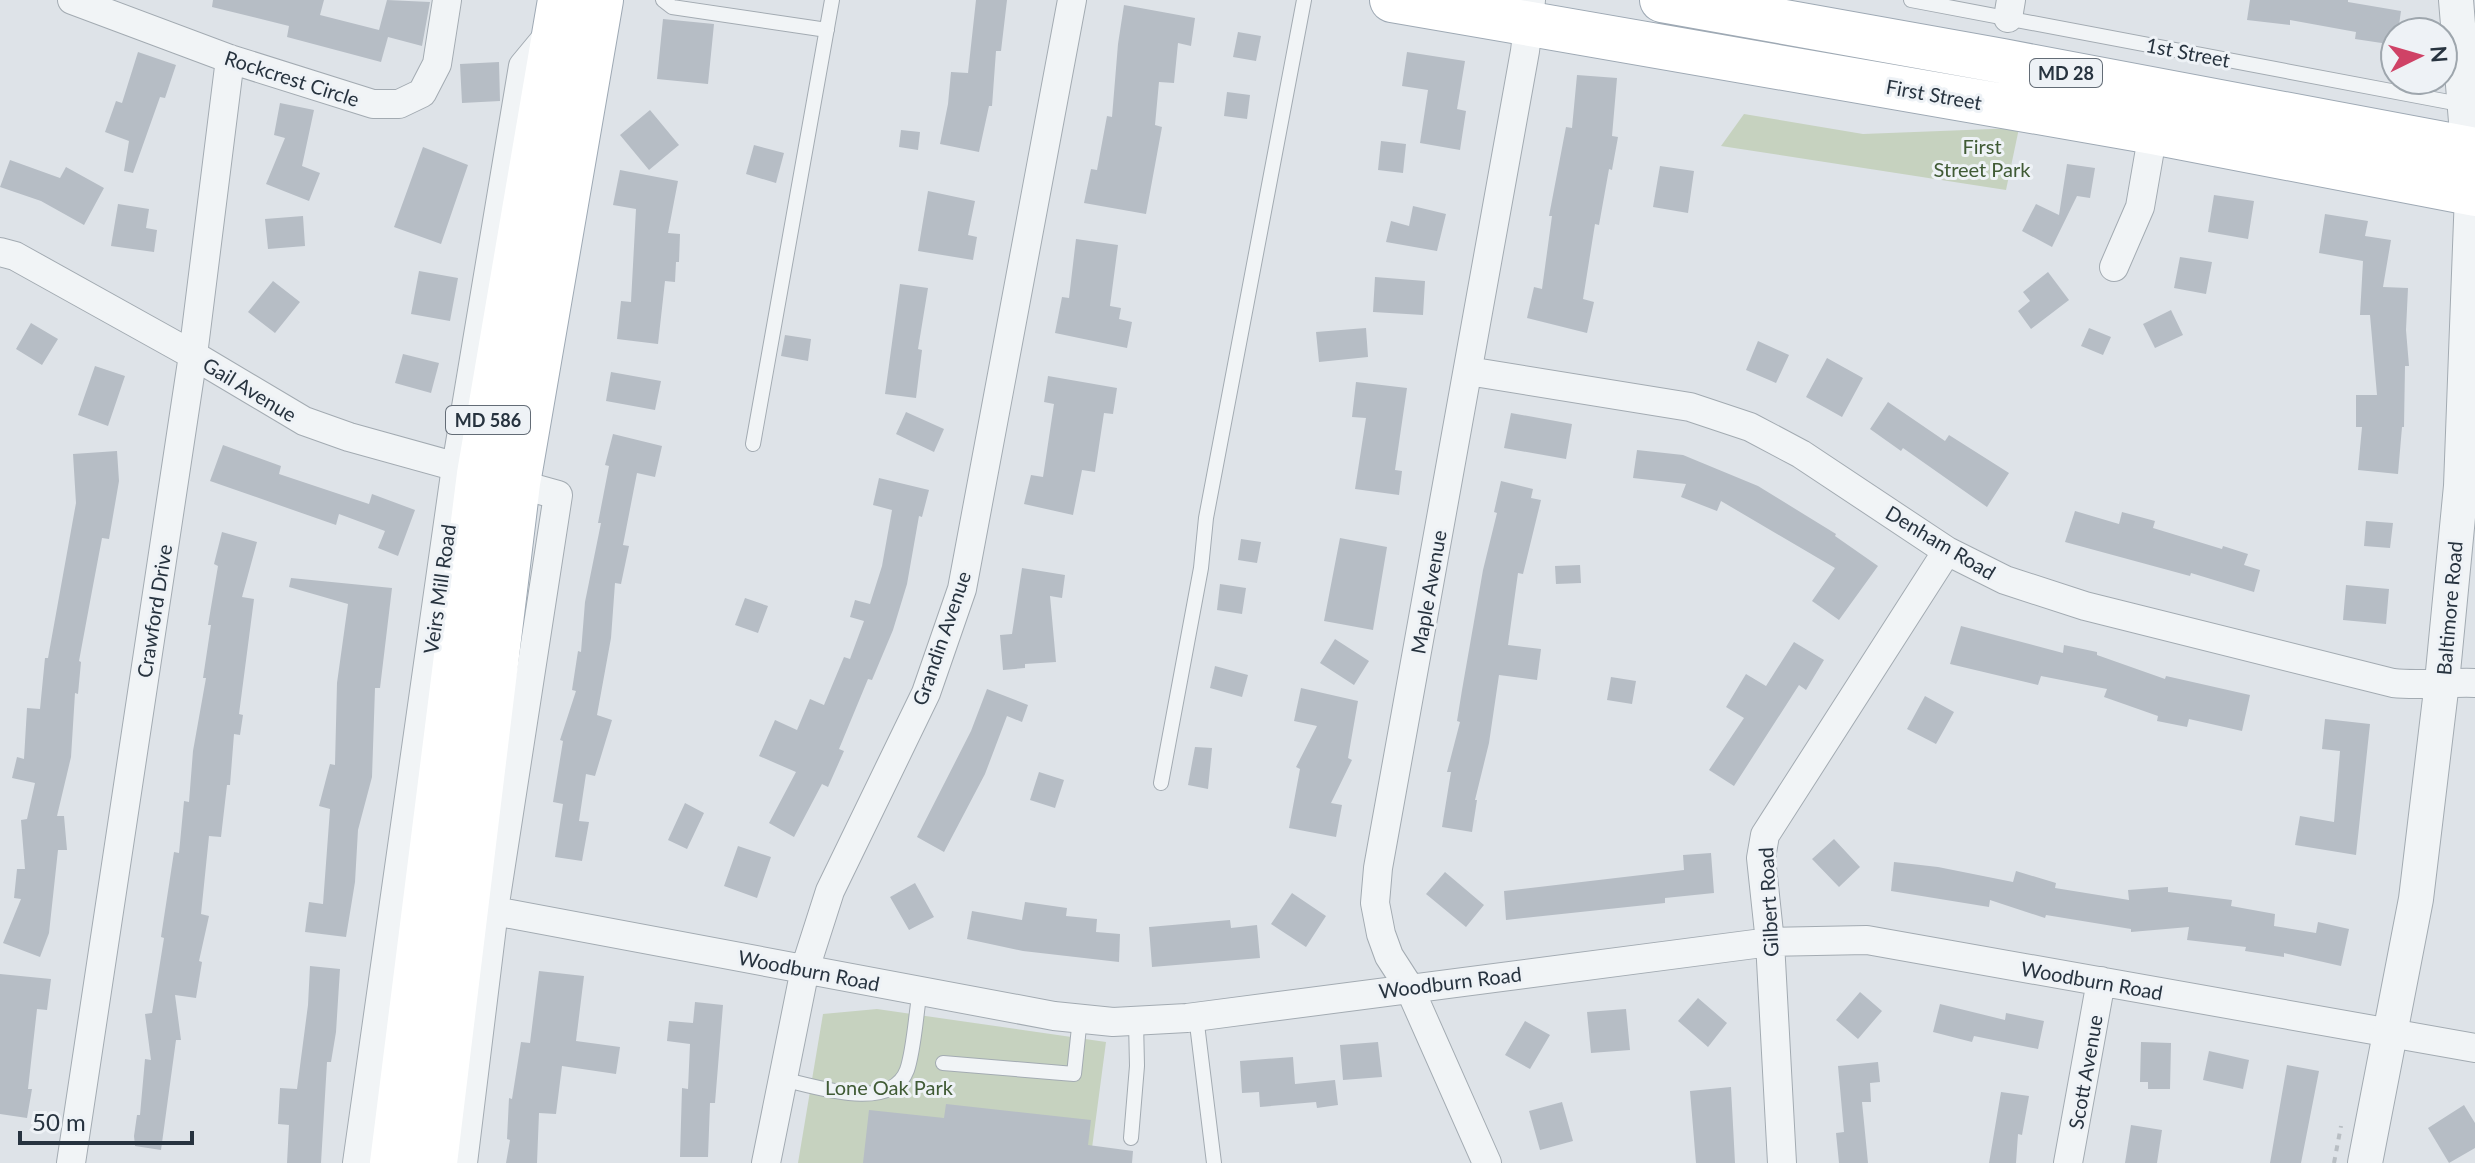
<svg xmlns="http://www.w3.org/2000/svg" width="2475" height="1163" font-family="Lato,sans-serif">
<rect width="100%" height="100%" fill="#dee3e8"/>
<path fill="#c6d2bf" d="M1744,114L1863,134L2018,128V133L2006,190L1721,146Z
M877,1009L1106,1042L1090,1163H798L823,1014Z"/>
<path fill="#b6bdc5" d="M213,0H324L320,15L379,30L387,0L430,2L422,46L388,37L381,62L287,37L289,26L212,7Z
M976,0H1007L1001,51H996L992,106H989L979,152L940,144L948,104L951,72L968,73Z
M2250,0H2348V2L2401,11L2398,32H2395V45L2355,39L2356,32L2290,20V25L2247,20Z
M1124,5L1195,18L1191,46L1178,43L1174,83L1159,82L1155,125L1162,127L1146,214L1084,203L1091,169L1097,170L1107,116L1112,117L1118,44Z
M663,19L714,24L708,84L657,79Z
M1238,32L1261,36L1256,61L1233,57Z
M138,52L176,65L165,98L160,97L133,173L124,171L129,141L105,132L116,101L122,103Z
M1407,52L1465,61L1457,109L1466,111L1460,150L1420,143L1428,90L1402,86Z
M499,62L500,101L462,103L460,64Z
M1577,75L1617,78L1612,136L1618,137L1612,170L1609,169L1599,225L1595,224L1583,299L1594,302L1587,333L1527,318L1534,287L1542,289L1552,216H1549L1566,127L1572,128Z
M1227,92L1250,95L1247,119L1224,116Z
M280,103L314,110L302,166L320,173L309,201L266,184L285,138L274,135Z
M650,110L679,145L649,170L620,135Z
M901,130L920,132L918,150L899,147Z
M1381,141L1406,144L1403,173L1378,170Z
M754,145L784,153L776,183L746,174Z
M423,147L468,165L441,244L394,227Z
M10,160L60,178L66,167L104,188L84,225L41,201L0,187Z
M2067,164L2095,168L2090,198L2077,196L2052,247L2022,231L2036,204L2059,215Z
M1660,166L1694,171L1688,213L1653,207Z
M620,170L678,181L668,233L680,234L679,262H676L675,282L665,281L658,344L617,339L621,301L631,302L636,209L613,205Z
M928,191L975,201L968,235L977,237L973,260L918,251Z
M2214,195L2254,201L2248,239L2208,232Z
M118,204L149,209L146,228L157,230L154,252L111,246Z
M1413,206L1446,214L1437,251L1386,242L1391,221L1409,226Z
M2325,214L2368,221L2365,236L2391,240L2383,287L2408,288L2406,330L2409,366H2405L2404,427H2402L2398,474L2358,470L2362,427H2356V395H2377L2370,315H2360L2363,261L2319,253Z
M303,216L305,246L268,249L265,219Z
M1076,239L1118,245L1110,306L1121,308L1119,319L1132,322L1127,348L1055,333L1062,297L1069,298Z
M2180,257L2212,262L2206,294L2174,288Z
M419,271L458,278L450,321L411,314Z
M2048,272L2069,300L2031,329L2018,311L2030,301L2023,292Z
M1375,277L1425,281L1423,315L1373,312Z
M273,281L300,302L275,333L248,312Z
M900,284L928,288L918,349L922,350L916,398L885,394Z
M2171,310L2183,335L2155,348L2143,324Z
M31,323L58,339L42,365L16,349Z
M1366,328L1368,357L1319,362L1316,332Z
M2089,328L2111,337L2103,355L2081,346Z
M785,335L811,339L808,361L781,356Z
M1758,341L1789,355L1776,383L1746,370Z
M403,354L439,363L431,393L395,383Z
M1827,358L1863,378L1842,417L1806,397Z
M95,366L125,376L108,426L78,415Z
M611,372L661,381L655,410L606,401Z
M1048,376L1117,388L1113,414L1104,413L1095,472L1082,470L1073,515L1024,504L1031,475L1043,477L1054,404L1044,402Z
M1356,382L1407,388L1395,470L1402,471L1399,495L1355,489L1366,418L1352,417Z
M1888,402L1945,441L1949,435L2009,473L1987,507L1903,448L1901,451L1870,429Z
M906,412L944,429L934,452L896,434Z
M1511,413L1572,424L1566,459L1504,448Z
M613,434L662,446L655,477L637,473L623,545L629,546L621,584L615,583L611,638L597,715L612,720L595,776L586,774L579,821L589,822L582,861L555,857L563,804L553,802L563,741L560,740L576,691L572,690L578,651L581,652L585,602L601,523H598L609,466L605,465Z
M223,445L281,466L279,474L369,504L372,494L415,510L398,556L378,548L385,531L339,514L336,525L210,481Z
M1637,450L1683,455L1758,486L1836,534L1835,536L1878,566L1839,620L1812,601L1835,568L1721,501L1717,511L1681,497L1686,484L1633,478Z
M117,451L119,481L109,539L102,538L92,591L79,661L81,662L78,694L75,693L71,757L57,816H64L67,850H58L49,933L40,957L3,943L21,899L14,898L17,869H25L21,820L27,819L35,783L12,778L17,757L24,759L27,708L40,709L45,658H48L76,503L73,454Z
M879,478L929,490L922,517L919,516L907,584L893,630L872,680L868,679L839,749L844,751L828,787L822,784L794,837L769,823L796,772L759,756L775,720L797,730L810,699L824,705L844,657L850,659L864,621L850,617L855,600L870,604L882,566L892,510L873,505Z
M1501,481L1533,489L1531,498L1541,500L1523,574L1518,573L1508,645L1541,649L1537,680L1499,675L1489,743L1475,800H1477L1472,832L1442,827L1451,772H1447L1460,722L1457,721L1462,690L1483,570L1497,513L1494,512Z
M2075,511L2119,524L2122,512L2155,521L2153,528L2222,549L2223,546L2248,554L2244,565L2260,570L2254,592L2191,573L2190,576L2065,542Z
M2366,521L2393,523L2390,548L2364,546Z
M222,532L257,542L242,597L254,599L239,714L243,715L240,735L234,734L230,785H227L221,837L209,836L201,914L209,916L199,961L202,962L196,998L175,995L181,1040H176L161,1150L135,1146L134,1136L137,1115H140L145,1059L151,1060L145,1014L152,1013L164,938L161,937L174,852L179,853L184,801L189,802L193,751L206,678H203L211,625H208L218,566L214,564Z
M1340,538L1387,547L1373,630L1324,621Z
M1241,539L1261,542L1257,563L1238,560Z
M1580,565L1581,583L1556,584L1555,566Z
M1022,568L1065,575L1062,598L1050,596L1056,662L1025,664V668L1003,670L1000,635L1012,634Z
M291,578L392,588L380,688H375L372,777L358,830L355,882L346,937L305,932L309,902L323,904L330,809L319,806L330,764L335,765L337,683L348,604L289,587Z
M1220,584L1246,588L1242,614L1217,610Z
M2346,585L2389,589L2386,624L2343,620Z
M745,598L768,606L758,633L735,625Z
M1961,626L2063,653L2064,645L2097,652V655L2165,679L2166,676L2250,695L2242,731L2189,719L2187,727L2157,721L2158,716L2104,697L2107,689L2041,676L2038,685L1950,664Z
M1335,639L1369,661L1354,685L1320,663Z
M1794,642L1824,660L1806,690L1799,685L1734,786L1709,770L1744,718L1726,707L1746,674L1766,686Z
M1215,666L1248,675L1242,697L1210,688Z
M1611,677L1636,681L1632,704L1607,700Z
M1301,688L1358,701L1348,758L1352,760L1331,803L1342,805L1336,837L1289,828L1300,769L1296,767L1317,726L1294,721Z
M987,689L1028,705L1022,722L1007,716L985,774L944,852L917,837L971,731Z
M1925,696L1954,712L1936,744L1907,729Z
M2325,719L2370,724L2356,855L2295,845L2300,816L2334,822L2340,751L2322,749Z
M1195,747L1212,748L1208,789L1188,785Z
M1039,772L1064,780L1055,808L1030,800Z
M685,803L704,813L687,849L668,840Z
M1834,839L1860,867L1839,887L1812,859Z
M738,846L771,857L757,898L724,886Z
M1711,853L1714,893L1665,898V903L1506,920L1504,891L1684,870L1683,855Z
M1894,862L1938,867L2013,882L2016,871L2056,883L2055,888L2129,900L2128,890L2168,887V892L2232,900L2231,906L2275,914L2274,926L2316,933L2318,922L2349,929L2341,966L2284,953V957L2245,951L2246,947L2187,940L2189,927L2131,932V929L2046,915L2045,918L1990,900L1989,907L1891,891Z
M1445,872L1484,905L1466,927L1426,894Z
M915,883L934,917L909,930L890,897Z
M1292,893L1326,916L1306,947L1271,924Z
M1025,902L1067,908L1066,916L1097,919L1096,932L1120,934L1119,962L1023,951L967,939L972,911L1022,920Z
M1230,920L1231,928L1257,925L1260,958L1152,967L1149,927Z
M310,966L340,969L336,1032L331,1062H327L321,1163H287L289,1125L278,1124L280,1088L297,1089L308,1005Z
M539,971L584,976L576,1041L620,1047L616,1074L562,1066L556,1114L539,1113L537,1163H506L510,1140L507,1139L509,1098L512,1099L521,1042L530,1043Z
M0,974L51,979L47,1010L37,1009L28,1089H32L27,1118L0,1114Z
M1860,992L1882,1011L1858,1039L1836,1020Z
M1698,998L1727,1023L1708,1047L1678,1021Z
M695,1002L723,1005L715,1103H710L708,1157H680L682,1088L688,1089L690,1044L667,1041L669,1021L693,1023Z
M1940,1004L2005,1020L2006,1013L2044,1021L2038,1049L1974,1036L1972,1042L1933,1032Z
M1626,1009L1630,1050L1591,1053L1587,1012Z
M1525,1021L1550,1035L1530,1069L1505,1055Z
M1378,1042L1382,1077L1343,1080L1340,1045Z
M2141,1042L2171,1043L2170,1089H2148V1082H2140Z
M2209,1051L2249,1060L2243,1089L2203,1080Z
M1293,1057L1295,1084L1335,1080L1338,1105L1317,1108L1316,1102L1260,1107L1259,1092L1242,1093L1240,1061Z
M1878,1062L1880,1082L1870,1083L1871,1102H1862L1868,1163H1839L1836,1133L1844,1132L1838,1066Z
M2287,1065L2319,1071L2301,1163H2270Z
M1731,1087L1735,1163H1696L1690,1091Z
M2001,1092L2029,1096L2022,1135L2018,1134L2016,1163H1989Z
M1562,1102L1573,1141L1540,1150L1529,1111Z
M946,1104L1091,1120L1088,1145L1133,1151L1132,1163H863L869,1110L944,1118Z
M2464,1105L2475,1123V1148L2449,1163L2428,1128Z
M2131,1125L2162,1130L2157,1163H2125Z"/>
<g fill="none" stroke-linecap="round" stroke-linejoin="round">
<defs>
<path id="service" d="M663,0L672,7L827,30
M1911,0L2465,105
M753,444L832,0
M1161,783L1201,568L1206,518L1304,0
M1196,1016L1214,1163
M943,1063L1074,1074L1080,1018
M782,1079C814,1086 891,1113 907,1070C914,1050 916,1013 920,990
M1131,1138L1137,1066L1136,1021"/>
<path id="minor" d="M72,0L230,59L373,104H399L422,93L437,64L447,0
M2008,18L2011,0
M0,252L15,256L193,355L304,421L349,437L558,495L494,910L463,1163
M2114,267L2140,207L2153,132
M1468,371L1690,407L1750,427L1801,454L1947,551L2005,580L2085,606L2393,683C2420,686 2447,682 2475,683
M452,903L1054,1016L1113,1022L1187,1018L1770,942L1867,940L2475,1048
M71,1163L193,355L230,59
M357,1163L456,467L523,66L552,31
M766,1163L805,969L830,891L926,693L962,589L1072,0
M1487,1163L1409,987L1389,956L1381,934L1375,903L1378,868L1525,51L1531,0
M1782,1163L1770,942L1761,858L1765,835L1947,551
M2068,1163L2101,981"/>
<path id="tertiary" d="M2365,1163L2416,899L2442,682L2461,486L2472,194L2456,0"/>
<path id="primary" d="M1392,0L2153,132L2475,194
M1662,0L2002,61L2475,150
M392,1163L479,474L560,0
M435,1163L518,483L601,0"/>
</defs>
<use href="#service" stroke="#a3abb2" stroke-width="16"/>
<use href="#minor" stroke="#a3abb2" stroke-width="30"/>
<use href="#tertiary" stroke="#a3abb2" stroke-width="36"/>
<use href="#primary" stroke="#9ea9b4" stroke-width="46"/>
<path stroke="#b8bec3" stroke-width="4" stroke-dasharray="6 6" stroke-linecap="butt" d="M2334,1163L2341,1126"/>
<use href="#service" stroke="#f1f4f6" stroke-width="14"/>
<use href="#minor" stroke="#f1f4f6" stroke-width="28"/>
<use href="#tertiary" stroke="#f1f4f6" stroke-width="34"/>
<use href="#primary" stroke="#fff" stroke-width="44"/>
</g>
<g text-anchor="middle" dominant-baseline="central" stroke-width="6" stroke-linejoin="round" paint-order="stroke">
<g fill="#eef2f6" stroke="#636c76" stroke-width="2">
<rect x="2030" y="59" width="72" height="28" rx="6"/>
<rect x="446" y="406" width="84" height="28" rx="6"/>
</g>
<g font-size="18" font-weight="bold" fill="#27333f">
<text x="2066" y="73">MD 28</text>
<text x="488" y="420">MD 586</text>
</g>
<g font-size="20" fill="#27333f" stroke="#eef2f6">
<text transform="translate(2188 52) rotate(11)">1st Street</text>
<text transform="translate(292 78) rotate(18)">Rockcrest Circle</text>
<text transform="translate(1934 94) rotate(10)">First Street</text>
<text transform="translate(250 389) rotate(31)">Gail Avenue</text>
<text transform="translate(1941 542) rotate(31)">Denham Road</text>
<text transform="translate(439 589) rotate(-82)">Veirs Mill Road</text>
<text transform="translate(1428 592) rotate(-80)">Maple Avenue</text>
<text transform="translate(2449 608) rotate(-85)">Baltimore Road</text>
<text transform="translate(154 611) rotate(-81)">Crawford Drive</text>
<text transform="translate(941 638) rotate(-71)">Grandin Avenue</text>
<text transform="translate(1768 902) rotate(-93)">Gilbert Road</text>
<text transform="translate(809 970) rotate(11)">Woodburn Road</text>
<text transform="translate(2092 980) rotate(10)">Woodburn Road</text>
<text transform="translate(1450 982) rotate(-7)">Woodburn Road</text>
<text transform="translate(2085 1072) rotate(-80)">Scott Avenue</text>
</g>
<g font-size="20" fill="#405b35" stroke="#eef2f6">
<text x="1982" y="146">First<tspan x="1982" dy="23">Street Park</tspan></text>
<text x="889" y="1087">Lone Oak Park</text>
</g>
</g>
<g transform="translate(2419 56) rotate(85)"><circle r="38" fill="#eef2f6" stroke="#9ea6ad" stroke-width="2"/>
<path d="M0-6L14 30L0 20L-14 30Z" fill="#cf4266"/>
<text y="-12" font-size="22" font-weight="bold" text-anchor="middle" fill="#27333f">N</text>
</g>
<path d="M20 1131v12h172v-12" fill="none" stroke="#27333f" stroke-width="4"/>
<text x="32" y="1131" font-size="24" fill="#27333f" stroke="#eef2f6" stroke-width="6" paint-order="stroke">50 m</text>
</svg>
